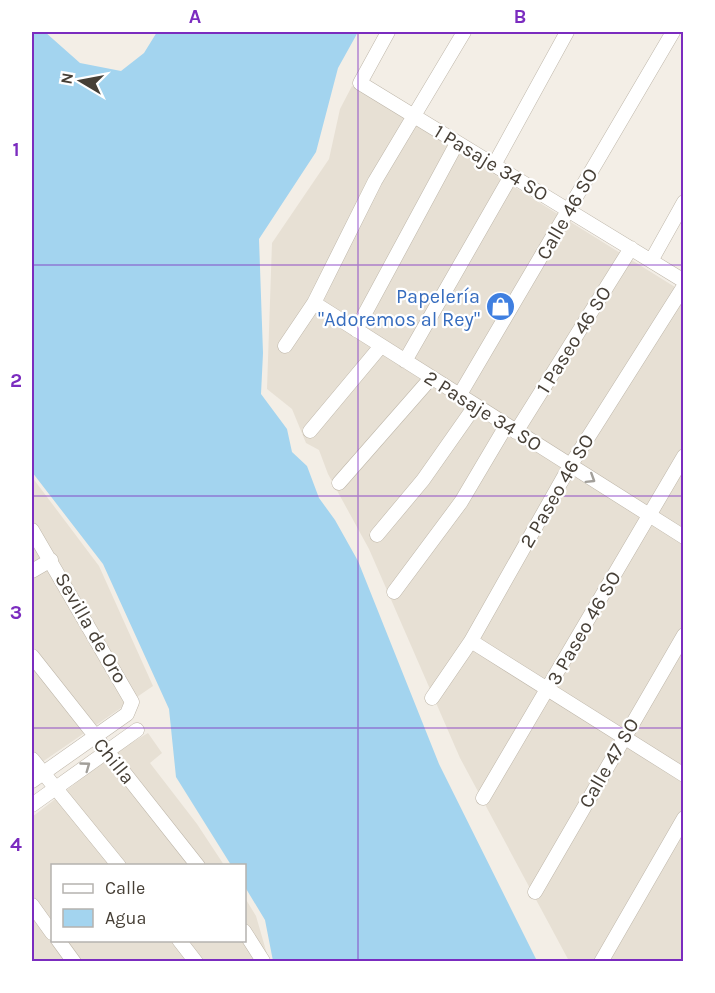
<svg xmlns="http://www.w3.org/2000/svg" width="715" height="993" font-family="Karla,sans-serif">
<rect width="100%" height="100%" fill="#f3eee6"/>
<path fill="#e7e0d4" d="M352,86L683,292V961H569L460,758L369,549L328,474L319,450L306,443L292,409L267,389L272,243L329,159L340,109Z
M32,477L99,566L153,686L32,769Z
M148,733L162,753L150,763L197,824L224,865L52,866V940H244L245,898L256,916L269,961L32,962V817L116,752Z"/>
<path fill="#a3d4ef" d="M32,32H45L80,63L121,71L144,53L157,32H358L338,68L316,152L259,239L263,353L261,394L287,429L292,452L307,466L319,498L335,520L358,561L439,764L537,961H273L265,920L245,887L244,866L231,865L176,777L169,709L103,564L32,472Z"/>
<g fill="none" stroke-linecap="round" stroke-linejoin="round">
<defs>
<path id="minor" d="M388,32L360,83L684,281
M494,165L567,32
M651,261L684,202
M314,303L684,537
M356,330L457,143
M285,346L314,303L375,181L464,32
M405,361L511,176
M459,396L673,32
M310,431L381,346
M516,432L631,248
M339,483L431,378
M32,530L132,702L127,714L32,781
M377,535L423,480L475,406
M32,571L51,560
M394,592L461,502L506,426
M471,641L684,775
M32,656L198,866
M432,698L471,641L570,466L684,286
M32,759L119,866
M483,798L684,456
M32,805L137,730
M535,892L684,635
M32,905L52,933
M244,931L263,961
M58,940L74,962
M179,940L196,962
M601,962L684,818"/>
</defs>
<use href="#minor" stroke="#beb6a9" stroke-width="15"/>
<use href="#minor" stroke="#fff" stroke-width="14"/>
</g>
<defs><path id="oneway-chevron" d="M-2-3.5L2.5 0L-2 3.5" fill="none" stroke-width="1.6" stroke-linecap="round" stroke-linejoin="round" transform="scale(1.5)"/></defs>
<g stroke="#a29f9a">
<use href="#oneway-chevron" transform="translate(591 479) rotate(32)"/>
<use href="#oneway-chevron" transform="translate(86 766) rotate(-36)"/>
</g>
<path fill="none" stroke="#7b2cbf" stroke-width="1.5" stroke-opacity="0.55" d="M358,32V962M32,265H684M32,496H684M32,728H684"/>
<defs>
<symbol id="shop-disc" viewBox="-11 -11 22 22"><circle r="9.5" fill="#3f7fe0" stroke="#fff"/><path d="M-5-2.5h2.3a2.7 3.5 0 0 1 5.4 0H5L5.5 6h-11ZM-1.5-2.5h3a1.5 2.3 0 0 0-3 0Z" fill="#fff"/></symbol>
</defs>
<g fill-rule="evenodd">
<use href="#shop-disc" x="484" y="290" width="33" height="33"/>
</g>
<g text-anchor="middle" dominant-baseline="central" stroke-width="4.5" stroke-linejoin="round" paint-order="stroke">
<g font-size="20" fill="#463f36" stroke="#fff">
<text transform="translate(491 163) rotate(31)">1 Pasaje 34 SO</text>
<text transform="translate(567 214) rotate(-60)">Calle 46 SO</text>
<text transform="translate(574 340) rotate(-58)">1 Paseo 46 SO</text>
<text transform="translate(483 411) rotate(32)">2 Pasaje 34 SO</text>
<text transform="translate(557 491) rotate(-60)">2 Paseo 46 SO</text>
<text transform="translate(91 628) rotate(60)">Sevilla de Oro</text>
<text transform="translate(584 628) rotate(-60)">3 Paseo 46 SO</text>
<text transform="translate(114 761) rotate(51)">Chilla</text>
<text transform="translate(609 763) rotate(-60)">Calle 47 SO</text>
</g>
<g font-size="20" fill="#366cbe" stroke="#fff" text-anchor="end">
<text x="480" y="296">Papelería<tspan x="480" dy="23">"Adoremos al Rey"</tspan></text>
</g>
</g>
<rect width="715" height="993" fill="none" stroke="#ffffff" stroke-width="66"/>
<rect x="51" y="864" width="195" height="78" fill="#ffffff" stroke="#b5b2af" stroke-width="1.5"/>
<rect x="63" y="884" width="30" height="9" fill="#ffffff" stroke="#b5b2af" stroke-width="1.5"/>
<text x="105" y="894" font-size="18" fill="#463f36">Calle</text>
<rect x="63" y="909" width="30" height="18" fill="#a3d4ef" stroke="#b5b2af" stroke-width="1.5"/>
<text x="105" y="924" font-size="18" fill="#463f36">Agua</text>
<g transform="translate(81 81) rotate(280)" stroke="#ffffff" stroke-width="4.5" paint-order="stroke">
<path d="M0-4.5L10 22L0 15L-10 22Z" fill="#463f36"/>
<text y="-9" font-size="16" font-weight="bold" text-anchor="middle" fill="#463f36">N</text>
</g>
<rect x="33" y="33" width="649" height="927" fill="none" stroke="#7b2cbf" stroke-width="2"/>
<g font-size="20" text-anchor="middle" font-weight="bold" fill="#7b2cbf">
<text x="195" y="23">A</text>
<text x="520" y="23">B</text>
<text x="16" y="156">1</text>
<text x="16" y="387">2</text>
<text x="16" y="619">3</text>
<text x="16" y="851">4</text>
</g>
</svg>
